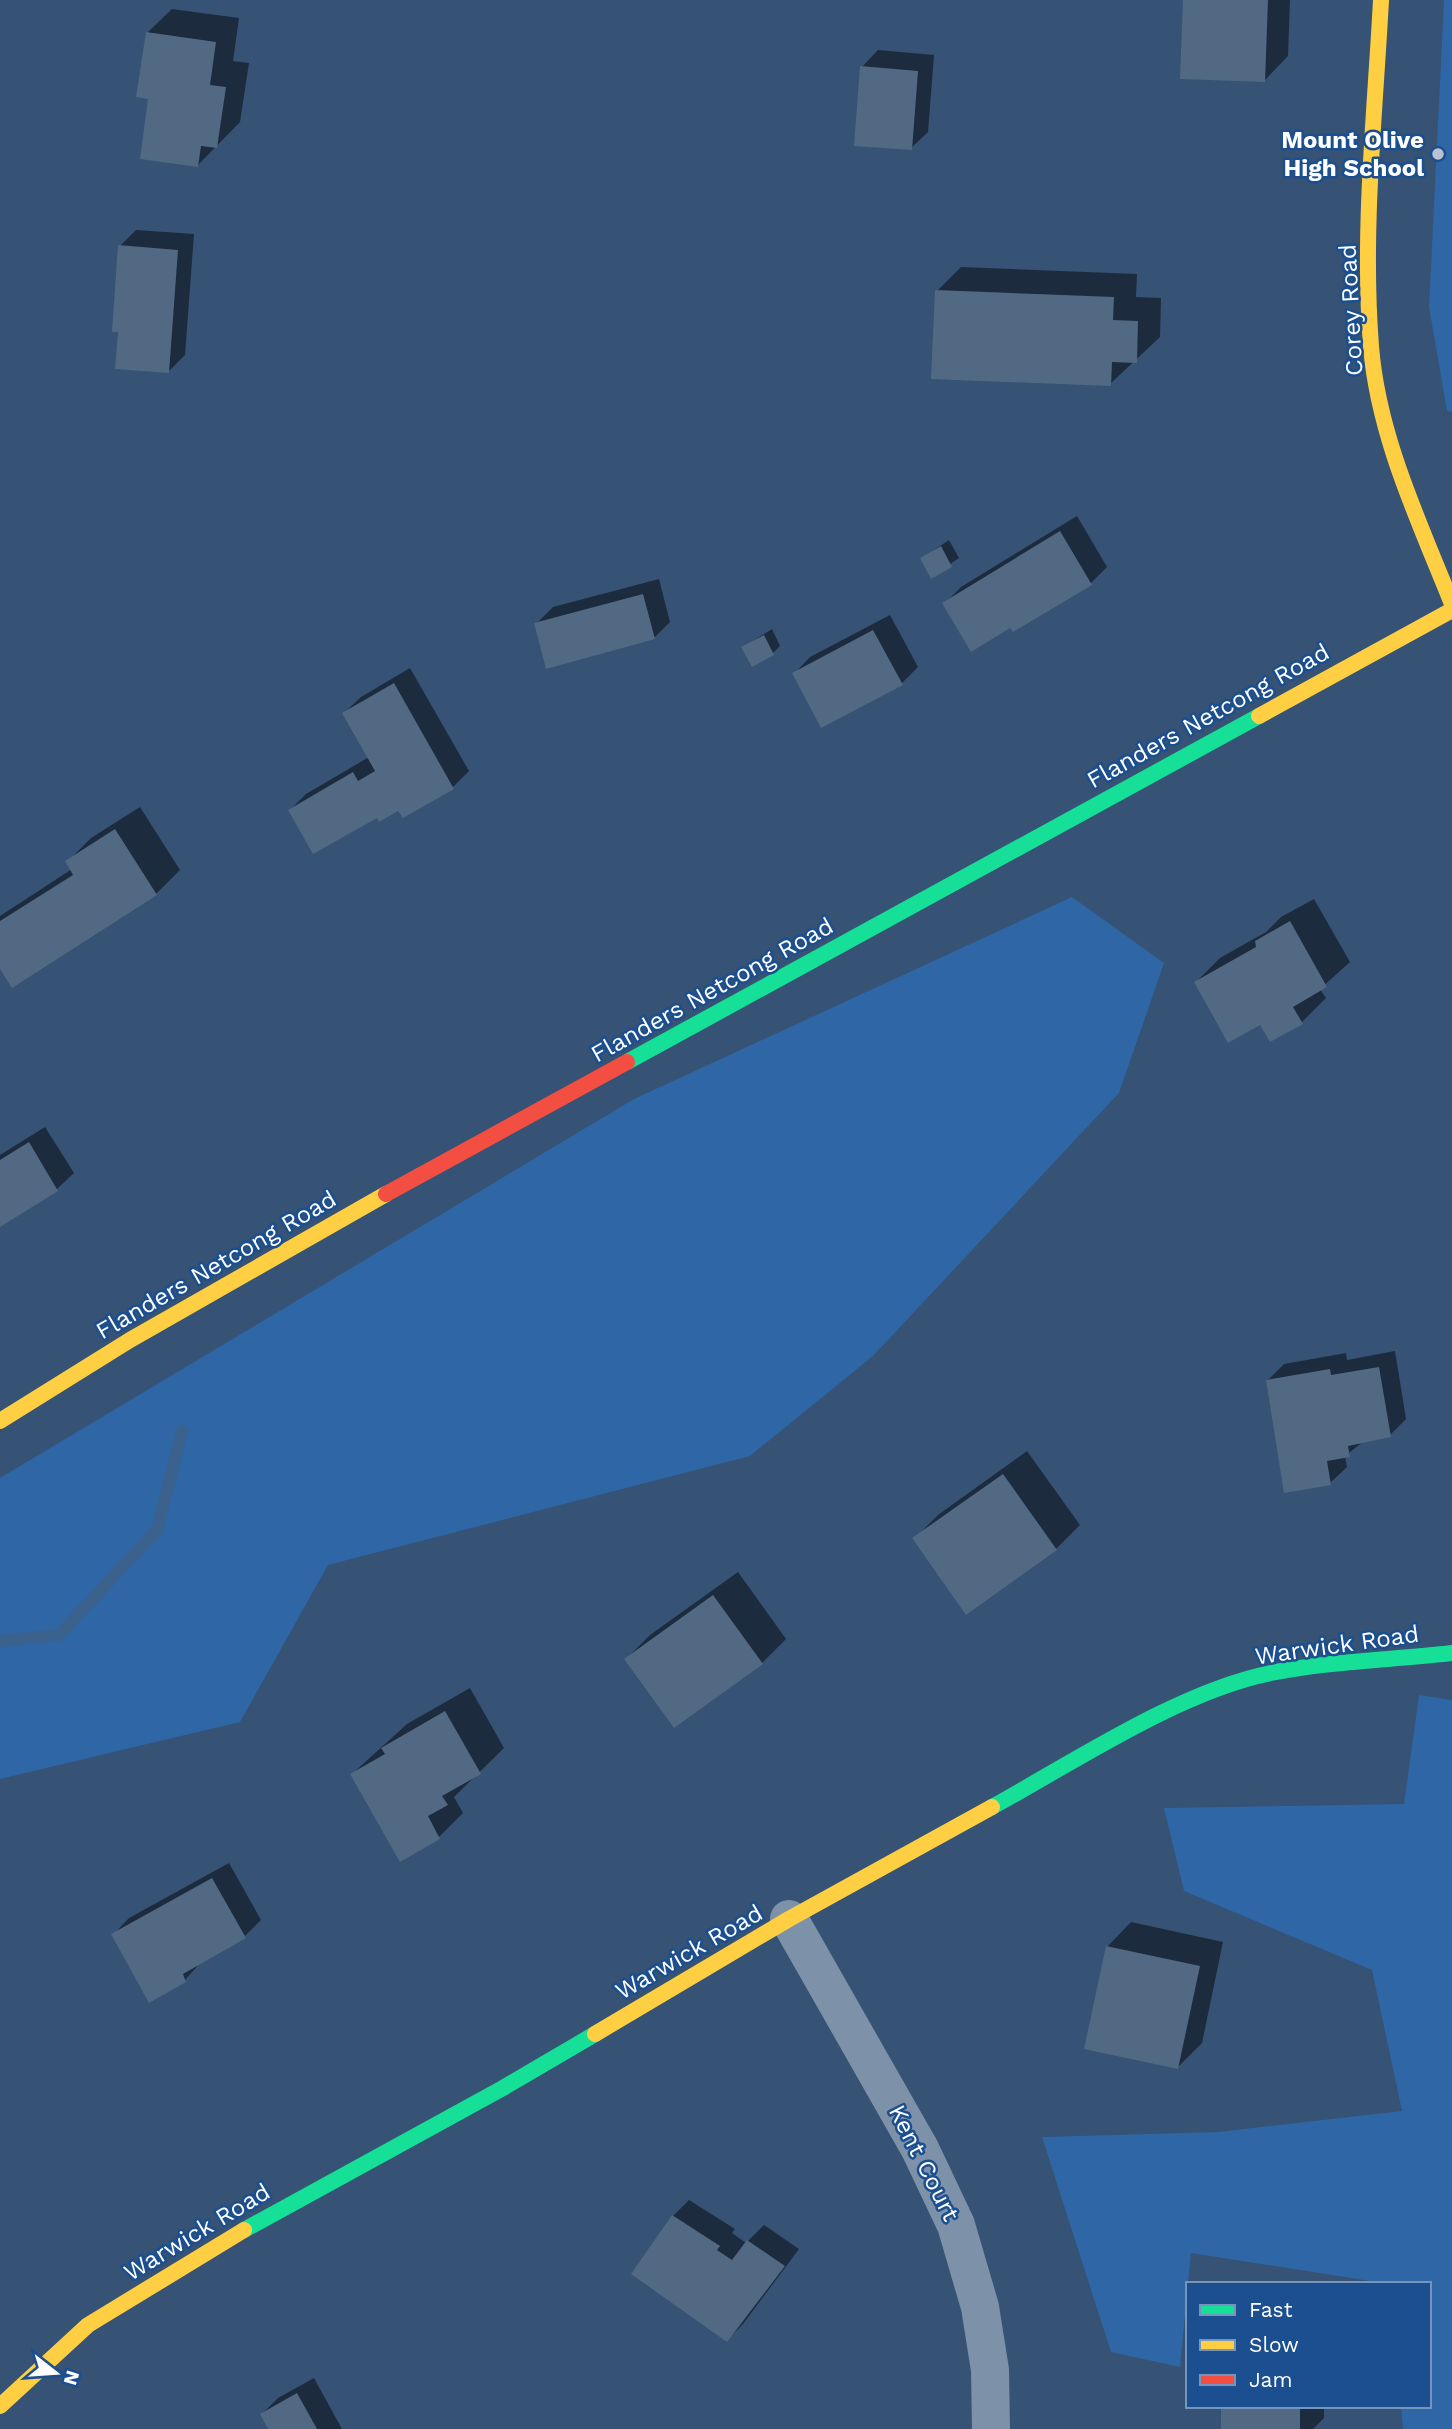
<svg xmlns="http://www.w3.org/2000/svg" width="1452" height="2429" font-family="'Work Sans',sans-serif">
<rect width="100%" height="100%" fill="#365274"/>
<path fill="#2f66a5" d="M1444,0H1452V412L1447,411L1429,307Z
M1072,897L1164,963L1119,1093L873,1356L750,1456L328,1565L240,1722L0,1779V1478L634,1099Z
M1419,1695L1452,1700V2429H1403L1401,2406H1429V2284H1389L1191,2253L1180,2367L1111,2352L1042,2137L1218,2132L1402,2111L1372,1970L1184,1891L1164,1808L1404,1804Z"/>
<path fill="#0007" d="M1185,0H1290L1288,56L1264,81Z
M172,9L239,18L233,61L249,63L240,122L198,165L150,98L147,33Z
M878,50L934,55L928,132L911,148L862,67Z
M136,230L194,234L185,355L169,371L120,246Z
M961,267L1137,274L1136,297L1161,298L1160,337L1110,384L937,291Z
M1077,516L1107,567L1091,583L1014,630L1011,625L944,604L961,587Z
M949,540L959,558L932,576L922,558Z
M659,579L670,622L654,638L536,624L553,607Z
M890,615L918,667L902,683L794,674L810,657Z
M772,629L780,646L772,654L743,647Z
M410,668L469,771L453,787L404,816L399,808L378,815L290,810L306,794L369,757L344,713L361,697Z
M140,807L180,870L156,894L0,965V916L72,869L67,862L91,838Z
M1314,899L1350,962L1320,989L1326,998L1302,1022H1261L1196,982L1220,958L1266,932L1281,917Z
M45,1127L74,1173L57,1189L0,1225V1155Z
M1395,1351L1406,1419L1390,1435L1364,1441L1345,1456L1347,1467L1330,1483L1268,1380L1284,1364L1346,1353L1347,1360Z
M1027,1451L1080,1525L1056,1549L914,1539L938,1515Z
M738,1572L786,1639L762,1663L626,1659L650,1635Z
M470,1688L504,1748L454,1797L463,1813L439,1837L401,1860L352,1774L407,1724Z
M229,1863L261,1920L245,1936L201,1962L185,1980L150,2000L113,1935L129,1918Z
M1131,1922L1223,1942L1202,2043L1178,2067L1107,1947Z
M689,2200L735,2229L732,2233L746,2243L764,2225L799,2249L743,2324L727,2340L673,2216Z
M314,2378L342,2429H268L262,2414L278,2398Z
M1222,2406H1324V2418L1313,2429H1223Z"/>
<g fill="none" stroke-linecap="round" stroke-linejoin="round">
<path stroke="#3b618d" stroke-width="12" d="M0,1641L59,1635L157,1530L182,1431"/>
</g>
<path fill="#526984" d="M1183,0H1268L1265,82L1180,79Z
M146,32L216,42L210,85L226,87L217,148L201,146L198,167L140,159L148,99L136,97Z
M860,66L918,71L912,150L854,146Z
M118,245L178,250L169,373L115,369L118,332H112Z
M935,290L1114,297L1113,320L1138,321L1137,363L1112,362L1111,386L931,379Z
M1060,531L1092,585L1013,632L1010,628L971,652L942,603Z
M941,546L952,567L931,579L920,558Z
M643,594L655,639L546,669L534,623Z
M873,630L903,685L821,728L792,673Z
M764,635L774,655L752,667L741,647Z
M394,683L454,789L403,818L398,811L379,822L377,818L313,854L288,810L353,772L358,781L375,771L342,713Z
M115,829L157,895L12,988L0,969V921L73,875L65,861Z
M1290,921L1327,987L1293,1007L1303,1024L1270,1042L1260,1025L1228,1043L1194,982L1256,947L1255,941Z
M29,1142L58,1191L0,1227V1160Z
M1379,1367L1391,1437L1348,1446L1350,1457L1327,1461L1331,1485L1284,1493L1266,1380L1330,1369L1331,1375Z
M1003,1474L1057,1550L966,1615L912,1538Z
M713,1595L763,1664L674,1728L624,1659Z
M445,1711L481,1774L442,1796L448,1805L428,1816L440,1839L400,1862L350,1774L385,1754L381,1748Z
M212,1878L246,1938L183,1974L186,1982L149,2003L111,1934Z
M1106,1946L1200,1966L1178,2069L1084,2049Z
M672,2215L720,2246L717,2250L732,2260L747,2240L785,2266L727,2342L631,2274Z
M297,2393L317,2429H268L260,2414Z
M1221,2406H1300V2429H1221Z"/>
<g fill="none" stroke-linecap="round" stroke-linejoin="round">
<path stroke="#7d92a8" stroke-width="38" d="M789,1919L920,2149L956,2225L980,2307L990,2370L991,2429"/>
<path stroke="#16e098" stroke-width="16" d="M627,1062L1259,716
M992,1807C1074,1762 1180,1691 1271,1673C1330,1661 1392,1660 1452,1653
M244,2230L503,2088L595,2034"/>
<path stroke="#ffcf43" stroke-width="16" d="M1381,0C1375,114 1362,231 1371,346C1378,436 1419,521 1452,604
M1259,716L1452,610
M0,1421L130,1340L386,1194
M595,2034L789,1919L992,1807
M0,2406L88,2325L244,2230"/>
<path stroke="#f24e42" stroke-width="16" d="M386,1194L627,1062"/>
</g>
<circle fill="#b9c2ce" stroke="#1b4f8f" stroke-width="2.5" cx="1438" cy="154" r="7"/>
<g text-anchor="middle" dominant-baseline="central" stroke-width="5" stroke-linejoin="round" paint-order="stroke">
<g font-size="24" font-weight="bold" fill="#fff" stroke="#1b4f8f" text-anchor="end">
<text x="1424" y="140">Mount Olive<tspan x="1424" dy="28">High School</tspan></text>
</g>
<g font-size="24" fill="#fff" stroke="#1b4f8f">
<text transform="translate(1351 310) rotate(-93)">Corey Road</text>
<text transform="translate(1208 716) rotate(-29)">Flanders Netcong Road</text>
<text transform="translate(712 990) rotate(-29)">Flanders Netcong Road</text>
<text transform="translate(216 1265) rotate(-30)">Flanders Netcong Road</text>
<text transform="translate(1337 1645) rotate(-8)">Warwick Road</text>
<text transform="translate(689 1952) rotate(-30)">Warwick Road</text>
<text transform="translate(924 2163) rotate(63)">Kent Court</text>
<text transform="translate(197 2232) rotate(-31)">Warwick Road</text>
</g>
</g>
<rect x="1186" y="2282" width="245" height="126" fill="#1b4f8f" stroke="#7695bc" stroke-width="2"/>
<rect x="1200" y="2305" width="35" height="10" fill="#16e098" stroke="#7695bc" stroke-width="2"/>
<text x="1249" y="2317" font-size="21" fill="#ffffff">Fast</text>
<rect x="1200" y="2340" width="35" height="10" fill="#ffcf43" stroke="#7695bc" stroke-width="2"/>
<text x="1249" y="2352" font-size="21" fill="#ffffff">Slow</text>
<rect x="1200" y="2375" width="35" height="10" fill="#f24e42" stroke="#7695bc" stroke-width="2"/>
<text x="1249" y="2387" font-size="21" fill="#ffffff">Jam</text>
<g transform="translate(56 2373) rotate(107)" stroke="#1b4f8f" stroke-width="5" paint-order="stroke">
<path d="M0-5L12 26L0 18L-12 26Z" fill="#ffffff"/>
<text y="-10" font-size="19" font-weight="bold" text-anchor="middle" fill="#ffffff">N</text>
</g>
</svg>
